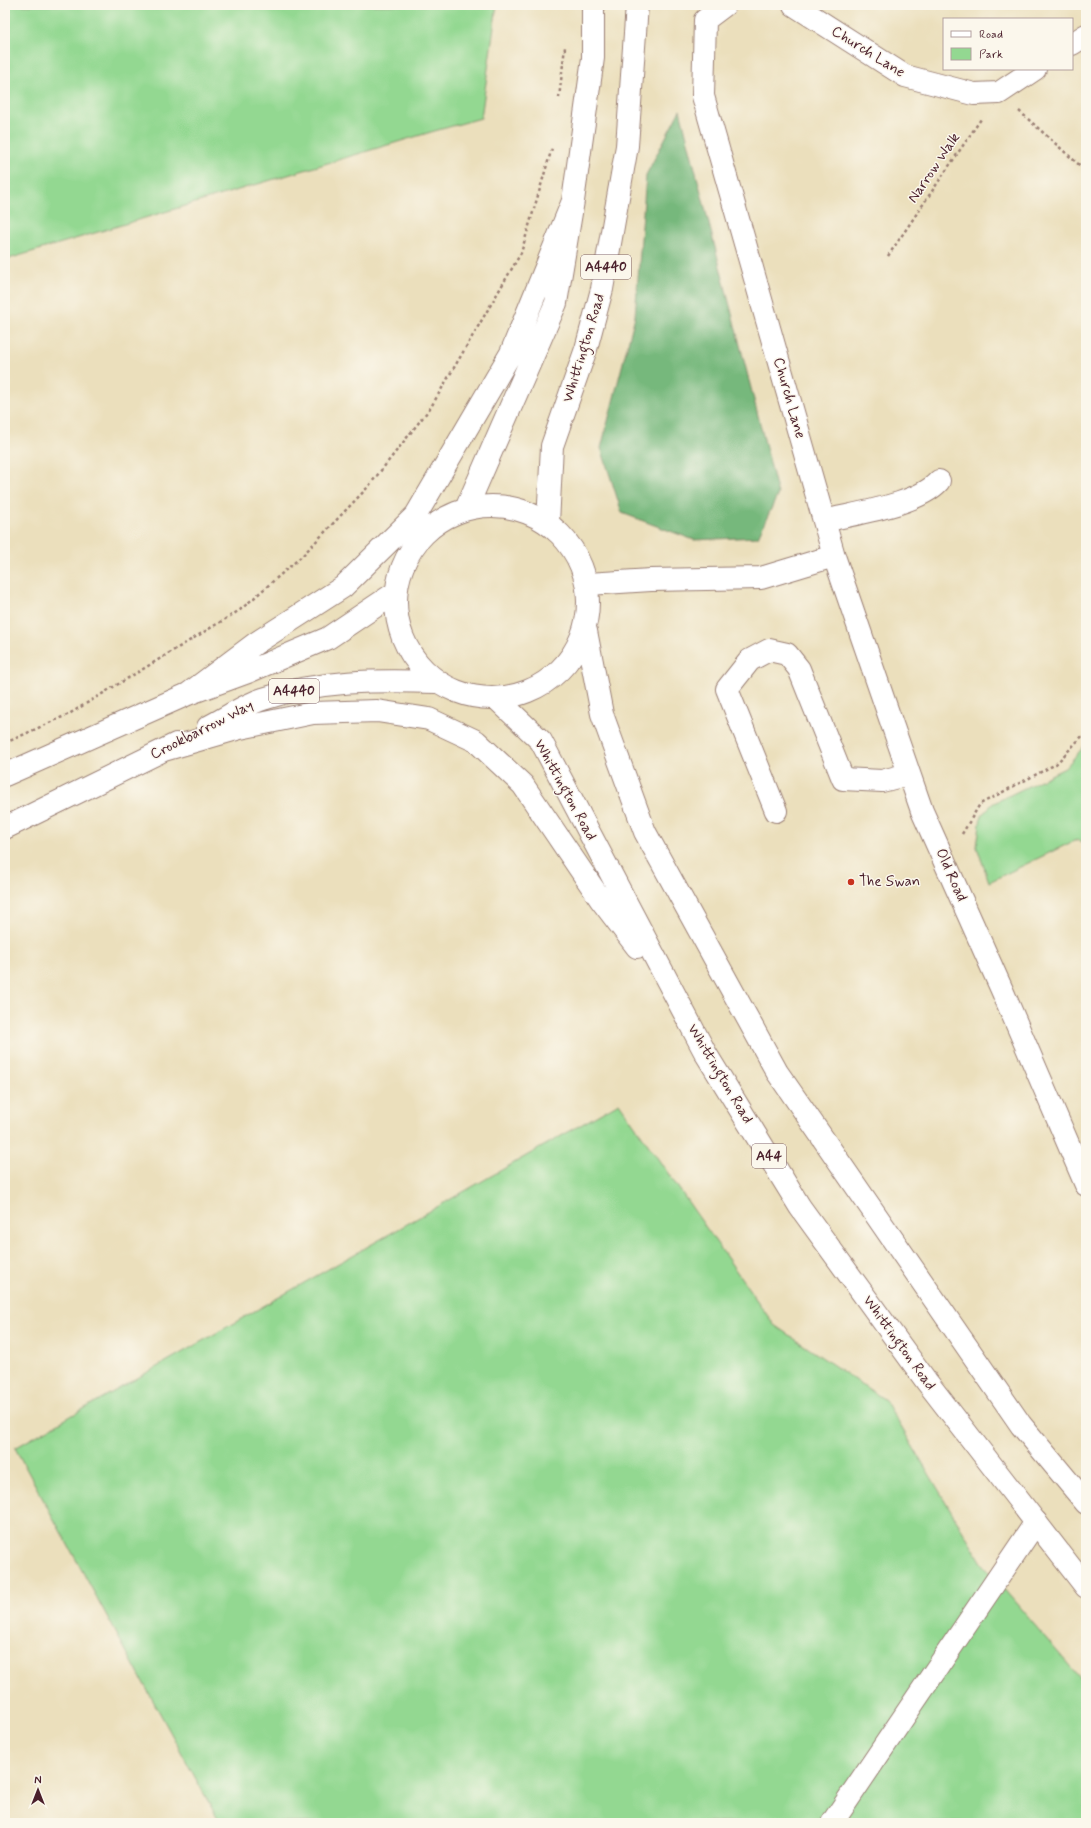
<svg xmlns="http://www.w3.org/2000/svg" width="1091" height="1828" font-family="Mynerve,sans-serif">
<rect width="100%" height="100%" fill="#fbf7ec"/>
<filter id="ink" filterUnits="userSpaceOnUse"><feTurbulence type="fractalNoise" baseFrequency=".025" numOctaves="2"/><feDisplacementMap in="SourceGraphic" scale="8" xChannelSelector="R" yChannelSelector="G"/><feConvolveMatrix kernelMatrix="1 2 1 2 8 2 1 2 1" color-interpolation-filters="sRGB"/></filter>
<filter id="wash" filterUnits="userSpaceOnUse"><feTurbulence type="fractalNoise" baseFrequency=".012" numOctaves="4" result="noise"/><feDisplacementMap in="SourceGraphic" scale="16" xChannelSelector="R" yChannelSelector="G"/><feGaussianBlur stdDeviation="0.9" result="paint"/><feColorMatrix in="noise" values="0 0 0 0 0 0 0 0 0 0 0 0 0 0 0 0 0 1.4 0 .05"/><feComposite in="paint" operator="in"/></filter>
<g filter="url(#wash)">
<rect width="100%" height="100%" fill="#ebdfbc"/>
<path fill="#93d891" stroke="#6e7c5e" d="M5,5H497L481,118L431,132L5,260Z
M1086,744V845L1078,839L989,882L977,847L981,816L992,804L1065,768Z
M619,1103L774,1325L885,1400L984,1566L1086,1685V1823H220L15,1448Z"/>
<path fill="#76b87b" stroke="#606c53" d="M680,110L778,494L758,537L694,540L622,513L601,448L635,316L646,175Z"/>
</g>
<g filter="url(#ink)">
<g fill="none" stroke-linecap="round" stroke-linejoin="round">
<defs>
<path id="minor" d="M725,5L705,20L703,96L834,556L922,811L1002,990L1086,1185
M794,5L905,76L974,94L999,93L1035,69
M1072,44L1086,35
M824,521C856,513 918,505 939,481
M588,584L651,580L761,578L834,556
M776,811L727,689L750,660L769,650L787,654L799,669L843,779L882,781L909,774
M832,1823L1036,1522"/>
<path id="highway" d="M396 602a96 96 0 1 1 192 0a96 96 0 1 1-192 0Z
M466,509L556,303L573,201L593,58V5
M548,523L552,446L586,349L602,289L627,146L637,5
M586,631L602,714L645,832L777,1072L1021,1425L1086,1503
M188,694L256,643L343,587L416,515L511,353L573,201
M497,699L541,741L706,1054L800,1207L927,1382L1086,1587
M208,727C226,718 244,705 263,699C321,680 376,680 436,682
M164,750L240,728L313,713L377,711L429,719L476,741L523,785L601,900L637,947
M5,775L188,694L248,672L328,638L395,593
M5,828L176,744"/>
</defs>
<use href="#minor" stroke="#9a7f74" stroke-width="24"/>
<use href="#highway" stroke="#9a7f74" stroke-width="24"/>
<path stroke="#9a7f74" stroke-width="2.5" stroke-dasharray="3 3" stroke-linecap="butt" d="M559,98L565,47
M1019,111L1086,171
M888,256L981,119
M5,743L69,714L240,610L302,556L368,487L431,407L521,253L552,148
M962,834L980,804L1056,764L1086,732"/>
<use href="#minor" stroke="#fff" stroke-width="22"/>
<use href="#highway" stroke="#fff" stroke-width="22"/>
</g>
</g>
<circle fill="#c8321e" stroke="#fbf7ec" stroke-width="1.5" cx="851" cy="882" r="4"/>
<g text-anchor="middle" dominant-baseline="central" stroke-width="3" stroke-linejoin="round" paint-order="stroke">
<g fill="#fbf7ec" stroke="#7f6065" stroke-width="1">
<rect x="581" y="255" width="50" height="24" rx="3"/>
<rect x="269" y="679" width="50" height="24" rx="3"/>
<rect x="752" y="1144" width="34" height="24" rx="3"/>
</g>
<g font-size="14" font-weight="bold" fill="#4a1f2b">
<text x="606" y="267">A4440</text>
<text x="294" y="691">A4440</text>
<text x="769" y="1156">A44</text>
</g>
<g font-size="15" fill="#4a1f2b" stroke="#fbf7ec">
<text transform="translate(868 52) rotate(32)">Church Lane</text>
<text transform="translate(934 168) rotate(-56)">Narrow Walk</text>
<text transform="translate(584 348) rotate(-73)">Whittington Road</text>
<text transform="translate(789 398) rotate(74)">Church Lane</text>
<text transform="translate(202 730) rotate(-27)">Crookbarrow Way</text>
<text transform="translate(565 790) rotate(61)">Whittington Road</text>
<text transform="translate(951 875) rotate(66)">Old Road</text>
<text transform="translate(720 1074) rotate(59)">Whittington Road</text>
<text transform="translate(899 1343) rotate(54)">Whittington Road</text>
</g>
<g font-size="15" fill="#4a1f2b" stroke="#fbf7ec" text-anchor="start">
<text x="859" y="882">The Swan</text>
</g>
</g>
<rect width="1091" height="1828" fill="none" stroke="#fbf7ec" stroke-width="20"/>
<rect x="943" y="18" width="130" height="52" fill="#fbf7ec" stroke="#b4a19f"/>
<rect x="951" y="31" width="20" height="6" fill="#ffffff" stroke="#b4a19f"/>
<text x="979" y="38" font-size="12" fill="#4a1f2b">Road</text>
<rect x="951" y="48" width="20" height="12" fill="#93d891" stroke="#b4a19f"/>
<text x="979" y="58" font-size="12" fill="#4a1f2b">Park</text>
<g transform="translate(38 1790)" stroke="#fbf7ec" stroke-width="3" paint-order="stroke">
<path d="M0-3L7 15L0 10L-7 15Z" fill="#4a1f2b"/>
<text y="-6" font-size="11" font-weight="bold" text-anchor="middle" fill="#4a1f2b">N</text>
</g>
</svg>
